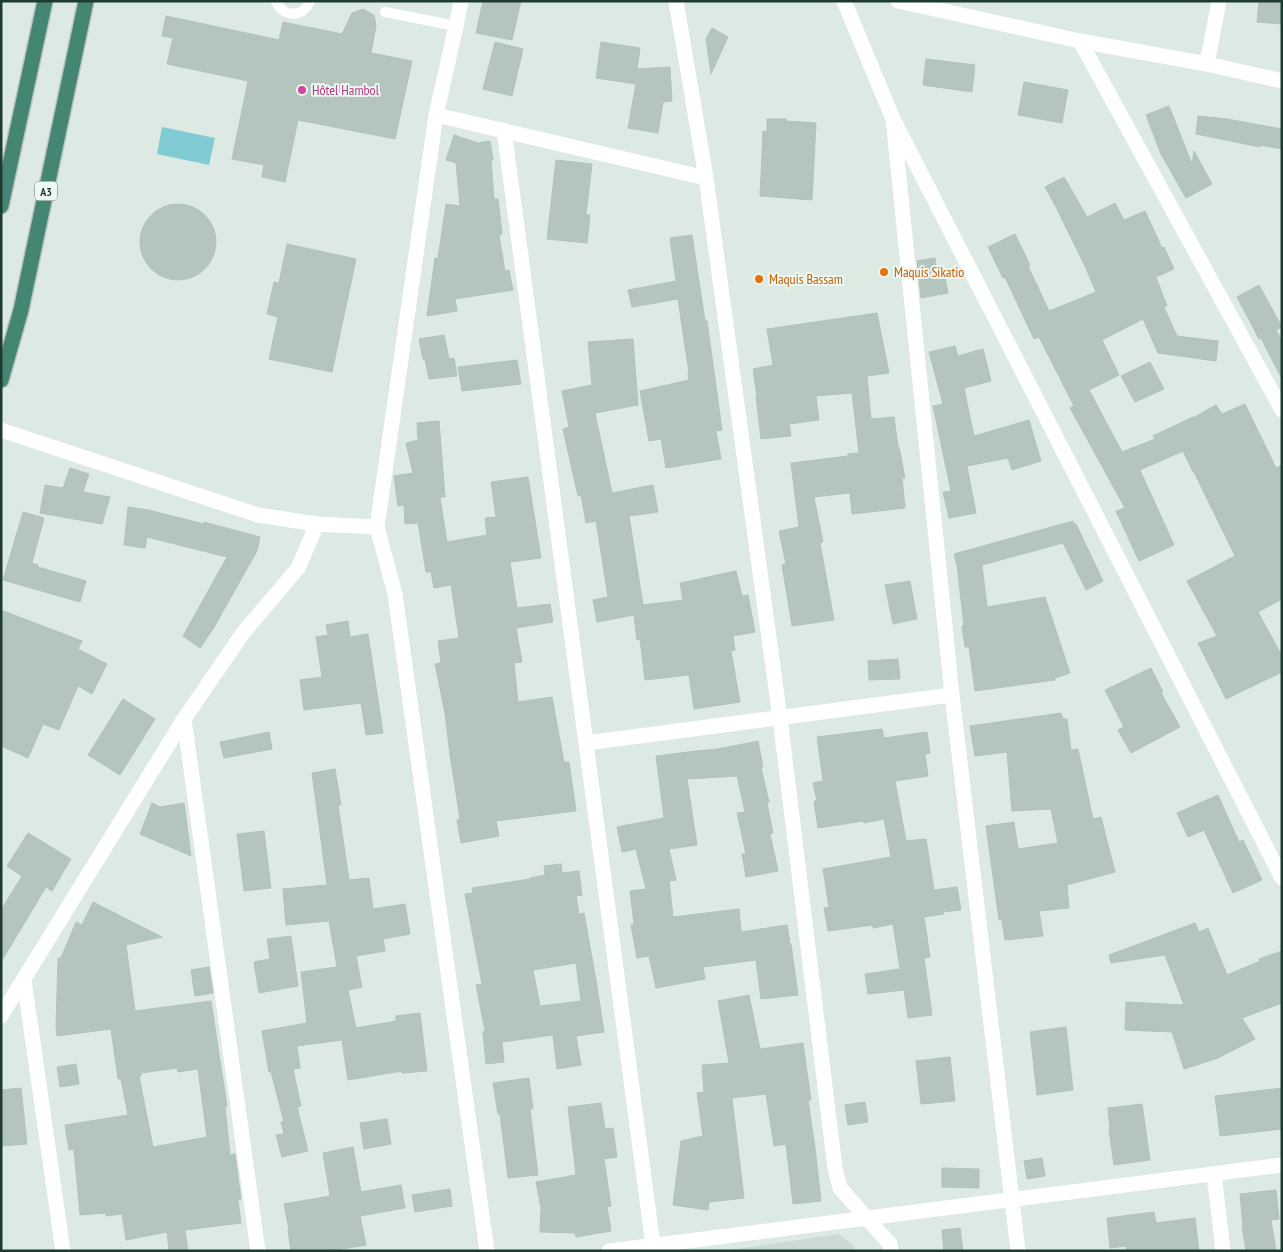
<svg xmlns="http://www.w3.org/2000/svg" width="1283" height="1252" font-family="'PT Sans Narrow',sans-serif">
<rect width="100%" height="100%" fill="#ddeae4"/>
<path fill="#ccdad3" d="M839,1234L854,1246L855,1251H722Z"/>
<path fill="#81ccd4" d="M162,127L215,138L209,165L157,154Z"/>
<path fill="#b3c5bd" stroke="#b0c4bb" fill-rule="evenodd" d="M483,1H521L512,40L476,33Z
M1259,1H1282V24L1257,22Z
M363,9L374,15L376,26L371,53L412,61L395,139L298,120L285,182L262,177L264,165L232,159L248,81L167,64L173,38L162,36L166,16L279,40L283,22L342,34L352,13Z
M712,28L728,37L711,74L706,39Z
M495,42L523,49L512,96L483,89Z
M601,42L640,48L637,69L670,67L672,101L663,102L658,133L628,128L636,84L596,78Z
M926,59L975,65L972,92L923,85Z
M1024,82L1068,90L1062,123L1018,115Z
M1169,106L1192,164L1194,151L1212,184L1186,198L1161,154L1146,115Z
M1198,116L1227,119L1282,129V149L1260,145V147L1196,134Z
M767,119H786V121L816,123L812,200L760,196L763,131L767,132Z
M454,135L478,143L490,141L493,160H491L494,199H498L502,234L499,235L505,271L509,270L513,290L455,299L457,311L427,316L435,258H438L446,204L460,206L456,163L446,160Z
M556,160L592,164L586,215H590L587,243L547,239Z
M1064,177L1087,217L1115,203L1124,220L1145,211L1162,248L1164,247L1174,269L1156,277L1167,306L1164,307L1177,336L1218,341L1216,361L1158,353L1143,319L1102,340L1119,375L1089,390L1122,452L1155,439L1153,436L1193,417V418L1216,405L1222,414L1245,404L1276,468L1282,465V599L1258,612L1282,656V672L1226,699L1198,643L1217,636L1187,581L1235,556L1194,472H1193L1183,451L1140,470L1174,545L1139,561L1116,511L1125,508L1070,408L1074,406L1039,337L1034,339L1005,277L1003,278L988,247L1015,234L1030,265L1028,266L1049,311L1096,292L1085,266L1056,207L1045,187Z
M140 242a38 38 0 1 1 76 0a38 38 0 1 1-76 0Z
M692,235L705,321H707L722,430L716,431L721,459L666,468L661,439L649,441L640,391L689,380L688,373H689L678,299L632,307L628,290L676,281L670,238Z
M287,244L356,259L332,372L269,359L278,317L267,314L274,282L279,283Z
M935,258L936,268L943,267L948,293L921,298L917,261Z
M1259,285L1282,327L1276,330L1282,341V379L1261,338L1259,339L1237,297Z
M877,313L889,373L867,376L871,419L894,417L898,447H899L905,478H902L905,508L852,514L850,493L814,497L823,542L820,543L834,620L792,626L782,565L786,564L779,531L799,527L791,463L848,456V454L859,453L852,393L816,396L819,420L789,424L791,436L761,439L756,396H757L753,369L773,365L767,329Z
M444,335L449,359L454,358L457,376L429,379L425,359H423L419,339Z
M633,339L638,405L595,413L612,493L653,485L658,512L629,516L643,605L683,600L680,583L736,571L742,596L748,595L755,632L733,636L735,650L731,651L740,702L694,709L689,675L645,680L640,639L637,640L634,615L597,622L593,600L608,597L596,521L586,523L581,495L578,496L563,429L569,427L562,391L592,385L588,342Z
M955,346L958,356L983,349L991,381L964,388L974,436L1029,420L1041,461L1012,470L1008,458L967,466L976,513L949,518L943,492L951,491L933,406L943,404L929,352Z
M517,360L521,384L462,391L458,367Z
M1150,362L1164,389L1135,402L1121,376Z
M439,421L445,497H440L447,542L487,535L485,518L496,517L491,482L528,477L541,558L510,562L517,608L550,604L553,622L516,628L522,662L514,663L518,702L552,697L564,762H569L576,811L496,821L499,836L461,843L457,820L460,819L450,755L445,713L435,664L441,663L438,641L459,638L451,585L434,588L431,572H426L418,523L405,524L404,505L398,506L394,476L413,473L406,443L418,440L417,423Z
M70,468L89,474L83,492L110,497L102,524L40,513L45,485L63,488Z
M128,507L148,510L204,524V522L260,537L257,551L213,629L200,648L183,636L227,557L147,537L145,548L124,545Z
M23,512L44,518L32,563L38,565V567L86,581L80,602L3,580Z
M1073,521L1075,525L1076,524L1103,581L1086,590L1063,543L982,565L987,607L1045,597L1070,673L1055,678V680L975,691L969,647H965L962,626H964L957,565L954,554Z
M910,581L917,619L893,624L885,585Z
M1,610L82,641L78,649L107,664L92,694L78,686L59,730L43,724L28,758L1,746Z
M348,621L350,637L368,634L383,733L366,735L361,703L304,710L300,680L322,677L316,637L328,635L326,625Z
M898,659L900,679L869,680L868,661Z
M1151,668L1163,692L1161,693L1180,727L1131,753L1118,730L1124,727L1105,690Z
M123,699L155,719L120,775L88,755Z
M1061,713L1063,719H1067L1071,750L1078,749L1093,819L1101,817L1115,872L1067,885L1069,908L1039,911L1043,936L1005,940L1002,920H999L986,826L1014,822L1018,849L1058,843L1051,809L1012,811L1007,752L975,756L970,726Z
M882,729L884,738L927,732L930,753L925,754L928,776L895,781L906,841L926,839L934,890L957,887L961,910L943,912L944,914L924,917L930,957L924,958L932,1015L908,1018L904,990L868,994L865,974L900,969L893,924L873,928V925L828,931L824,908L829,907L823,869L891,857L884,819L864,823L863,821L818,828L814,801H817L813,783L823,781L817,737Z
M269,732L272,749L224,758L220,742Z
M758,741L763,767H761L769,802L767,803L773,833L770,834L778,871L746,877L742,854H746L737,813L745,812L737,776L687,779L697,845L669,849L676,880L669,881L673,917L739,909L741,932L787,925L790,944H791L798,995L761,999L756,960L703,967L705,979L656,988L649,956L637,958L631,925L634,924L630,891L646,889L636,849L622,852L617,827L664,818L656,756L696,751L718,749Z
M335,769L341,805H338L349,880L369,878L373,909L405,904L410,934L383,939L385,951L356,956L362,987L348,990L356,1028L396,1021V1016L420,1013L427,1071L402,1073V1071L348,1080L342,1040L297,1046L300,1068L293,1069L301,1106L297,1107L308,1151L282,1157L276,1135L284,1134L281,1122H284L271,1072H269L262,1031L307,1023L301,972L337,967L329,921L286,925L283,889L327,885L312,773Z
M1218,795L1239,842L1243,840L1262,880L1233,893L1204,830L1188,837L1177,813Z
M152,803L160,807L184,803L191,856L140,834Z
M264,831L271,888L244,891L237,834Z
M28,833L71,859L52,891L46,887L1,962V910L22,876L7,866Z
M561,864L562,873L579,871L582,895L576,896L579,914L584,913L597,986L604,1032L576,1036L581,1065L557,1069L553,1035L502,1042L504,1062L486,1064L483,1032L485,1031L476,985L482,984L465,894L473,893L472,888L530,879V878L545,875L544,866ZM576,963L581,1001L540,1006L533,970Z
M93,902L162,937L126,945L135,1011L211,1001L227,1106L225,1107L230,1155L235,1154L241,1199L238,1200L241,1223L185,1230L188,1251H169L167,1232L126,1240L122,1214L106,1216V1213L80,1215L74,1149L69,1150L65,1125L128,1115L121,1079H118L111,1029L57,1036L56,1027L58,958H61L76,922L82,925ZM177,1068L178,1072L198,1069L207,1137L153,1147L139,1076H141V1073Z
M1195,923L1199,932L1208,928L1227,975L1260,961L1259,959L1282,951V1003L1242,1018L1255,1039L1218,1058L1184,1069L1172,1032L1125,1030L1126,1002L1184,1005L1165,955L1111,963L1109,955Z
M291,936L298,986L259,993L254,962L270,959L267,939Z
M209,967L213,993L195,996L191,970Z
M749,995L760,1049L803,1043L811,1100H808L815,1148L821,1201L793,1204L786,1144L774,1146L766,1094L732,1098L744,1198L709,1202L708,1210L673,1205L681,1141L703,1136L697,1093L704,1092L702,1065L729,1063L718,1001Z
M1066,1027L1073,1090L1037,1095L1030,1032Z
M950,1057L955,1101L921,1104L916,1061Z
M76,1064L79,1084L60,1087L57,1067Z
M529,1078L533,1109H530L538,1175L508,1178L500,1114H498L493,1083Z
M21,1088L27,1144L1,1146V1090Z
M1282,1088V1129L1220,1136L1215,1096Z
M865,1102L868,1122L848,1125L845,1105Z
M601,1103L605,1129L613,1128L617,1157L604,1159L611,1206L607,1207L611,1231L576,1237L575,1233L540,1232L541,1208L536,1182L576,1175L568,1107Z
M1142,1104L1150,1160L1114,1165L1109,1130H1110L1108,1108Z
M387,1119L391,1144L364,1149L360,1123Z
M353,1147L361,1192L401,1185L405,1208L360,1216L366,1245L330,1251H291L288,1230H289L284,1204L330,1196L323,1153Z
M1042,1158L1045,1176L1027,1179L1024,1161Z
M942,1168L979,1169V1188L942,1187Z
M450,1189L452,1206L415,1212L412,1195Z
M1276,1190L1279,1219L1271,1220L1276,1251H1246L1242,1227L1243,1226L1240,1194Z
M1154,1212L1156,1223L1195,1218L1199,1251H1127L1126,1246L1110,1248L1107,1218Z
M960,1228L963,1251H944L942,1230Z"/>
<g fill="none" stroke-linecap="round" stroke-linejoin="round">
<defs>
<path id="trunk" d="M1,206L45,1
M1,380L21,310L86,1"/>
</defs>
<use href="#trunk" stroke="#bcc4c1" stroke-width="18"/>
<path stroke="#fff" stroke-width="10" d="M276,1C283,18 303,18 310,1
M385,12L456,26"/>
<path stroke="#fff" stroke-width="15" d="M461,1L456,26L436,115L377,527L395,594L487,1251
M676,1L706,178L780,718L835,1168L840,1188L890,1244L891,1251
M844,1L893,119L1282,878
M1080,41L1282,410
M1207,64L1219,1
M436,115L706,178
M893,119L952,695L1018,1251
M504,130L653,1245
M1,430L258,515L317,524L377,527
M184,719L258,1251
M586,743L952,695
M24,980L63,1251
M1,1016L184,719L243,633L298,568L317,524
M1214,1174L1223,1251
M609,1251L1282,1165"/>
<path stroke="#fff" stroke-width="15" d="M898,1L1080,41L1207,64L1282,81"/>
<use href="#trunk" stroke="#448673" stroke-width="15"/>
</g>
<circle fill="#d1479c" stroke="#eef7f2" stroke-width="2" cx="302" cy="90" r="5"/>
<g fill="#e8710a" stroke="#eef7f2" stroke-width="2">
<circle cx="884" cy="272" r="5"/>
<circle cx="759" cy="279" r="5"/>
</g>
<g text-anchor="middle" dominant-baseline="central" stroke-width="4" stroke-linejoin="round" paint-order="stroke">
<rect fill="#eef7f2" stroke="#5c736b" stroke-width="1" x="35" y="181.5" width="22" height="19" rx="4"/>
<g font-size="12" font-weight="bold" fill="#1e3b31">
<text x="46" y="191">A3</text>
</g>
<g font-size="14" fill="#b23c85" stroke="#eef7f2" text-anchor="start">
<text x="312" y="90">Hôtel Hambol</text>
</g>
<g font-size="14" fill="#c56008" stroke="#eef7f2" text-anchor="start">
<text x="894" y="272">Maquis Sikatio</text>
<text x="769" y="279">Maquis Bassam</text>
</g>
</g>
<rect width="1283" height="1252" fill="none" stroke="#1e3b31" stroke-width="5"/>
</svg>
